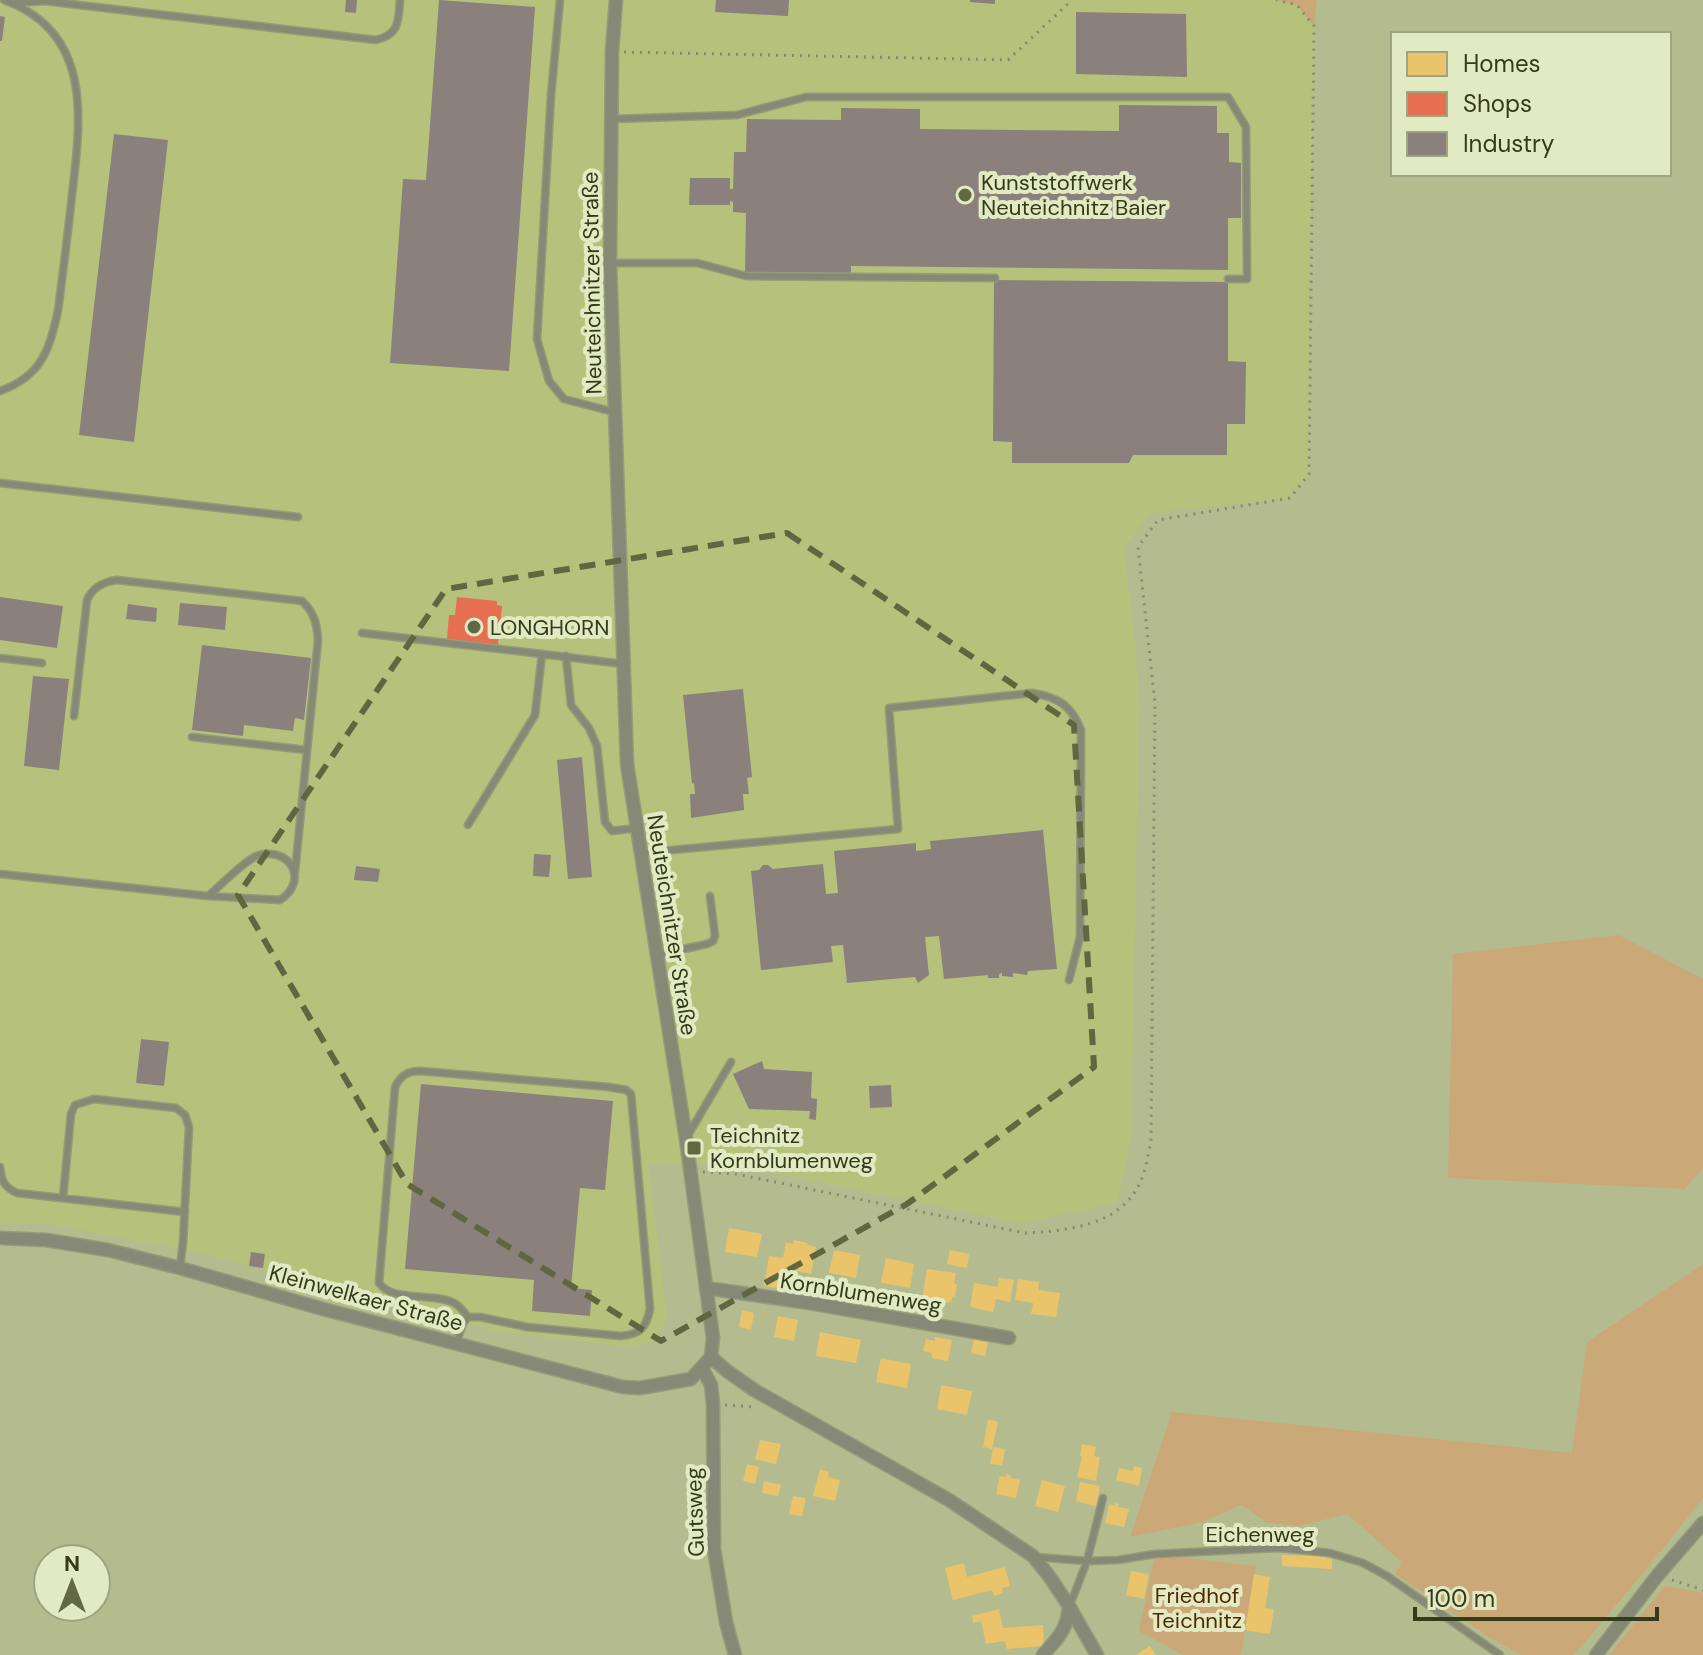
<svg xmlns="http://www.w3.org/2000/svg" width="1703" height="1655" font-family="'DM Sans',sans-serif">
<rect width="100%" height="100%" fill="#b4bc8f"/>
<path fill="#b6c27c" d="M0,0H1276L1297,5L1314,26L1309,314V474L1290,498L1151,513L1124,547L1135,645L1139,703L1131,1137L1117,1203L1021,1223L736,1165L648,1164L667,1318L661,1331L655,1338L646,1344L629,1347L494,1331L330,1286L202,1253L171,1247L50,1224L0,1223Z"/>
<path fill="#caa878" d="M1276,0H1317L1314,26L1297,5Z
M1619,935L1703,979V1168L1685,1189L1448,1178L1453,954Z
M1703,1264V1498L1650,1565L1574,1655H1521L1489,1637L1395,1574L1402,1562L1347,1514L1299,1526L1268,1523L1241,1505L1203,1522L1130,1537L1172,1412L1572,1453L1587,1342Z
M1155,1554L1256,1566L1241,1655H1183L1139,1631Z
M1665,1586L1703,1593V1655H1609Z"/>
<path fill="#e9c46a" d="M729,1228L762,1234L757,1257L725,1252Z
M794,1240L808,1243L807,1245L816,1247L811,1274L784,1268L781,1289L764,1286L769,1256L783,1258L786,1242L793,1244Z
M834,1250L860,1255L856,1278L829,1273Z
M950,1250L969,1254L967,1268L947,1264Z
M886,1258L914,1264L910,1288L881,1283Z
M927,1269L956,1273L954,1283L957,1284L955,1298L952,1297L951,1303L922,1299Z
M999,1278L1014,1280L1010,1302L996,1299L993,1312L970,1307L974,1283L998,1287Z
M1018,1279L1039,1282L1038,1290L1060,1293L1056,1317L1031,1314L1033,1303L1015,1300Z
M742,1310L754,1313L751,1330L739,1327Z
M778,1316L798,1320L794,1341L774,1337Z
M820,1332L861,1340L856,1363L816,1356Z
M935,1337L952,1340L948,1361L932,1358V1353L923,1351L926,1339L935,1341Z
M974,1339L988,1342L985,1356L971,1353Z
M881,1358L911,1364L907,1388L876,1382Z
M941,1385L972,1391L967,1415L937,1409Z
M988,1419L998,1422L992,1449L983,1447Z
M760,1440L781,1444L776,1464L755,1459Z
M1082,1444L1096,1447L1094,1456L1100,1457L1096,1481L1077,1477L1082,1457L1080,1456Z
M993,1447L1005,1449L1002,1465L990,1464Z
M747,1464L759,1467L755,1484L743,1481Z
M1134,1466L1142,1468L1139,1486L1116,1480L1119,1468L1133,1471Z
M820,1469L829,1472L828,1477L840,1480L835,1501L813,1496Z
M1006,1474L1011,1475L1010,1478L1020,1480L1016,1498L996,1494L1000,1476L1006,1477Z
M1042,1480L1065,1486L1058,1512L1035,1506Z
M764,1481L781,1485L778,1496L762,1493Z
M1080,1482L1100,1486L1096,1506L1076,1501Z
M793,1496L806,1498L802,1516L789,1514Z
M1115,1503L1119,1504L1118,1507L1129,1509L1124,1527L1105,1523L1109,1504L1114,1506Z
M1282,1555L1326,1556V1558L1332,1559V1569L1282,1566Z
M964,1563L967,1577L1005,1567L1010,1586L1002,1588L1003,1593L994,1596L992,1590L953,1600L945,1568Z
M1131,1571L1149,1574L1144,1599L1126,1595Z
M1254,1574L1270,1577L1265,1608L1274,1609L1270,1634L1245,1630Z
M999,1609L1003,1628L1043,1625L1044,1646L1007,1649L1005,1641L986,1644L981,1621L973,1623L972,1616Z
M1150,1646L1156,1655H1136Z"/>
<path fill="#e76f51" d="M457,597L497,601V605L502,606L498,645L447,639L449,615H455Z"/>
<path fill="#8a817c" d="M346,0H357L356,13L345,12Z
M439,0L535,7L509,371L390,363L403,179L426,180Z
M716,0H789L788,16L715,12Z
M970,0H995V4L970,2Z
M1076,12L1186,14L1187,77L1076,74Z
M0,16L5,17L2,41H0Z
M1119,105L1217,106V133H1229V162L1241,163V218H1228V270L851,266V274L745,273L746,213L733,212V202L730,201V205H689L690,178H730V189H733L734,152H746L747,119L841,120V108L920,109V129L1119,131Z
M114,134L168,140L134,442L79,435Z
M994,280L1228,282V361L1246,362L1245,424H1227V455H1133L1129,463H1012V442L993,441Z
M0,597L63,606L57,648L0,640Z
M180,603L227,607L225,630L178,625Z
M128,604L157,608L156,622L126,619Z
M202,645L311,658L304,720L295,718L293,731L244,725L243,736L192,730Z
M33,676L69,679L59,770L24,766Z
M743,689L752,777L747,778L749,794H743L744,810L691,818L690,794H695L694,783L692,784L683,695Z
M582,757L592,877L568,879L557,760Z
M1043,830L1057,969L1028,971L1027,975L1013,973V977L1002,976V973L999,974V978H988V975L944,979L939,936L925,937L929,975L918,983L915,977L847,983L843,945L831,946L833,962L761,970L751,871L759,870L763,865H768L773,869L823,864L826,894L838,893L834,851L916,843V851L931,849L930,841Z
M534,854L551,855L549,877L533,876Z
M356,866L380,869L378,882L354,880Z
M141,1039L169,1042L164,1086L136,1083Z
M762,1061L764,1069L812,1072L811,1098L817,1099L816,1120L809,1119L810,1111L749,1109L733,1074Z
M421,1084L613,1101L605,1190L580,1188L571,1288L592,1290L590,1316L532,1311L534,1280L405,1269Z
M891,1085L892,1107L870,1108L869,1086Z
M251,1252L265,1254L263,1268L249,1266Z"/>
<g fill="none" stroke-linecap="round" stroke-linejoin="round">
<defs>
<path id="service" d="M560,0L551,95L537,339L549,381L564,399L614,412
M15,3L45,1L376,40C400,34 398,21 400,0
M612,119L737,115L806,97H1228L1246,127L1247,279H1228
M610,263H697L746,276L995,278
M0,391C42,376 49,350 58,311C63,272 68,233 72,195C81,119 93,32 4,0
M0,483L298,517
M362,633L542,654
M566,656L571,705L589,728L597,746L605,822L612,831L636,828
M0,658L42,663
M74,716L87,600C93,587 103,582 117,580L302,601C314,612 317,624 318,640L295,872
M192,737L307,750
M468,825L535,715L542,654L623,664
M640,853L898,829L889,708L1033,693C1059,698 1071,705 1081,730L1080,937L1069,980
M0,874L208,896L280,900C309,881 291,847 259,855C246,859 220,886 208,896
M656,955L707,944L713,941L715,936L710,896
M688,1135L731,1062
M0,1167C1,1180 4,1187 17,1193L185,1212
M63,1198L71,1114L75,1105L94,1099L176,1108L185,1115L189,1127L183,1243L180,1268
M456,1344L463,1323L468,1317H480L527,1327L621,1336C641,1334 646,1328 650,1309L631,1094L626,1090L609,1087L420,1071C408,1071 401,1075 395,1087L379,1283C393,1303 434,1292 454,1303C460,1306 464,1312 468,1317
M1036,1557L1087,1561L1118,1560L1155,1554L1279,1548L1330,1553L1363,1563L1387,1576L1500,1655
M1070,1605L1087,1561L1103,1498"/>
<path id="minor" d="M616,0L612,52L610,263L627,764L686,1139L713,1338L711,1357
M0,1238L46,1240L108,1250L180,1268L323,1309L623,1387L640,1388L691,1379L711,1357
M706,1288L810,1303L1009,1338
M711,1357L727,1371L754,1390L949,1500L1033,1556L1049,1576L1069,1606L1097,1655
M702,1368L711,1385L713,1404L714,1549L726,1622L735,1655
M1043,1655C1058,1638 1067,1630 1069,1607
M1596,1655L1657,1576L1703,1523"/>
</defs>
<use href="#service" stroke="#969c78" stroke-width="9"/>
<use href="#minor" stroke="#969c78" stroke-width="15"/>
<path stroke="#868972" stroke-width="3" stroke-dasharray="2 6" stroke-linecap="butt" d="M624,52L1008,60L1072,0
M703,1172L736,1174L1025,1233C1066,1231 1120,1226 1140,1183C1146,1170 1148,1155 1151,1141L1155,703L1138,547L1158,520L1290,498L1309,474L1314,26L1297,5L1276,0
M725,1405L754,1407
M1672,1580L1703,1590"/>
<use href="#service" stroke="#868975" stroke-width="6"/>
<use href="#minor" stroke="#868975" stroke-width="12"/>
</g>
<path fill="none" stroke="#5f6640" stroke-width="6" stroke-dasharray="16 10" stroke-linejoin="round" d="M787,533L1074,725L1094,1067L907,1204L661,1341L407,1184L238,895L446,589Z"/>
<g fill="#616842" stroke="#e2eac3" stroke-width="3">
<circle cx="965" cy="195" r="8"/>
<circle cx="474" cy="627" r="8"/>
<rect x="686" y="1140" width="16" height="16" rx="4"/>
</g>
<g text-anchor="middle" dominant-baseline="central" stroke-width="8" stroke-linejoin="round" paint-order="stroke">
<g font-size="22" fill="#353a19" stroke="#e2eac3" text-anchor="start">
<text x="981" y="182">Kunststoffwerk<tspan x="981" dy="25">Neuteichnitz Baier</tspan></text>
<text x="490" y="627">LONGHORN</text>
<text x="710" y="1135">Teichnitz<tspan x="710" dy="25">Kornblumenweg</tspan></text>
</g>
<g font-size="22" fill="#353a19" stroke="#e2eac3">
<text transform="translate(592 283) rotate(-91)">Neuteichnitzer Straße</text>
<text transform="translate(672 925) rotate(81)">Neuteichnitzer Straße</text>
<text transform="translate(861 1293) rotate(9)">Kornblumenweg</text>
<text transform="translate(366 1298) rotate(15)">Kleinwelkaer Straße</text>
<text transform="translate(695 1512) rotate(-92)">Gutsweg</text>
<text x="1260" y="1534">Eichenweg</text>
</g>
<g font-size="22" fill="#522800" stroke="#e2eac3">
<text x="1197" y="1595">Friedhof<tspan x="1197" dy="25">Teichnitz</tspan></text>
</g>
</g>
<rect x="1391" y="32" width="280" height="144" fill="#e2eac3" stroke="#9da47f" stroke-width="2"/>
<rect x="1407" y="52" width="40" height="24" fill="#e9c46a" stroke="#9da47f" stroke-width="2"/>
<text x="1463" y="72" font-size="24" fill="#353a19">Homes</text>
<rect x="1407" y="92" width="40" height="24" fill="#e76f51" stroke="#9da47f" stroke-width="2"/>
<text x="1463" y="112" font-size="24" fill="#353a19">Shops</text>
<rect x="1407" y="132" width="40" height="24" fill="#8a817c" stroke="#9da47f" stroke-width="2"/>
<text x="1463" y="152" font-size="24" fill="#353a19">Industry</text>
<g transform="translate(72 1583)"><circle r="38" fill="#e2eac3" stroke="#9da47f" stroke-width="2"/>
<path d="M0-6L14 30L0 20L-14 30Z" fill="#616842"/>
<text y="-12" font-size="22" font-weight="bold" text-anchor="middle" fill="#353a19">N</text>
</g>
<path d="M1415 1607v12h242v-12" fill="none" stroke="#353a19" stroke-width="4"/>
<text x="1427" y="1607" font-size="24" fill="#353a19" stroke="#e2eac3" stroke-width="6" paint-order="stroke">100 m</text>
</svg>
